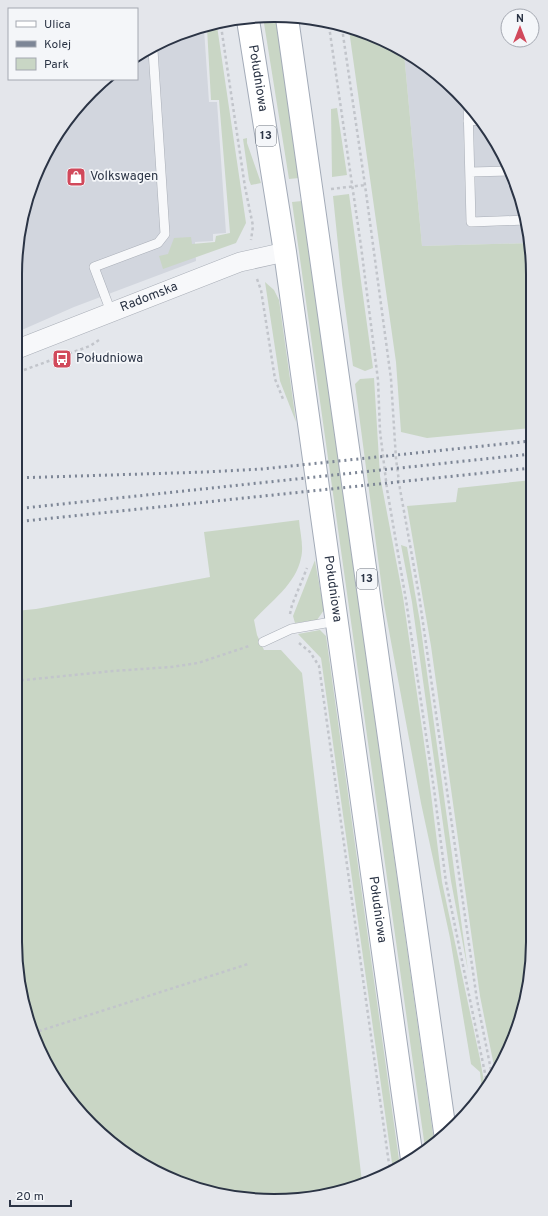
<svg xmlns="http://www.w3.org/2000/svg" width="548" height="1216" font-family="Overpass,sans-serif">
<rect width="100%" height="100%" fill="#e4e7ec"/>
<path fill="#d2d6de" d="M204,29L209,102H217L226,233L213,234V241L195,242L196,261L74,307L15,333V274L35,175L91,91L109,79H137V60L175,35Z
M404,53L431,68L479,116L513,175L531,243L422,246Z"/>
<path fill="#c9d6c5" d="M275,15L299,178L289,179L263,17Z
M217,26L246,223L236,243L163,269L159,256L168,254L174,238L191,237L192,244L215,242L216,236L230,233L219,100H211L207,28Z
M349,30L373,35L404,53L422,246L531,243V428L427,438L401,432L396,362Z
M337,108L347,175L332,177L331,109Z
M247,138V143L261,183L251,185L249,180L243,139Z
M349,194L373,368L365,371L353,366L342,284L333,196Z
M302,201L434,1141L425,1148L292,202Z
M265,282L274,290L279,300L296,422L280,381Z
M374,378L380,476L403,597L428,770L442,882L480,1059L485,1087L482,1091L480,1072L471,1064L450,938L421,803L384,604L355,384L360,379Z
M532,480L533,942L513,1041L495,1071L480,996L431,646L407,506L456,502L458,488Z
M299,520C300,532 304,547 301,558C296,584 271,601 254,620L257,635L264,650H281L302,673L362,1182L324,1196H224L144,1166L79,1113L29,1025L15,942V611L36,609L210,577L204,532Z
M401,545L407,547L420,622L468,971L451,881L412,602Z
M313,550L324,610L317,620L295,623L293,616L315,560Z
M320,630L326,636L400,1167L393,1170L321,658L298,634Z"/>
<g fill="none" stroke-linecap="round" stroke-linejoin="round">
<defs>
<path id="service" d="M468,104L471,222L525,220
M468,121L482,120
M470,172L511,171
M111,312L94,267L158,243L165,234L153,50
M263,642L291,629L337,621"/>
<g id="minor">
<path id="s1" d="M15,350L240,262L285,252"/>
</g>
<g id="primary">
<path d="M287,18L445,1132"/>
<path id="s2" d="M248,20L285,252L412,1159"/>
</g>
</defs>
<use href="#service" stroke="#a9aeb7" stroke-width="10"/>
<use href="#minor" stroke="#a9aeb7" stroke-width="20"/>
<use href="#primary" stroke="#a3abb8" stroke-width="24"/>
<path stroke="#c2c5cb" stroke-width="2.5" stroke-dasharray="3 3" stroke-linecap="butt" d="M221,26L245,187L253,226L251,240
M329,26L361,246L378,380L380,431L387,489L406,600L434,789L446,882L487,1083
M342,28L365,185L391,379L396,459L400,489L419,595L477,1000L492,1075
M331,189L365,185
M257,279L261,290L275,379L283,399
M24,370L90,346L99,340
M290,614L292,605L307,568
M299,643L310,652L319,666L390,1171
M15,681L113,671L171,667L198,663L249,646
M33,1033L248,964"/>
<use href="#service" stroke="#f7f8fa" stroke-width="9"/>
<use href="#minor" stroke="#f7f8fa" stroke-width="19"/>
<use href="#primary" stroke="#fff" stroke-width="22"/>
<path stroke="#7d8696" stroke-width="3" stroke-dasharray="2 4" stroke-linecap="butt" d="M15,478L205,472L262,469L531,441
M15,509L531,454
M15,522L531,468"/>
</g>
<defs>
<symbol id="shop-square" viewBox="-11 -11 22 22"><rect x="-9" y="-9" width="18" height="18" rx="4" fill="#d1495b" stroke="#f4f6f9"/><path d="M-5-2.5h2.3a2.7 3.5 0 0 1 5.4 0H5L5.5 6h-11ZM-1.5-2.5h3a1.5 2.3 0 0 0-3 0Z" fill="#fff"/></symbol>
<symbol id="bus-square" viewBox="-11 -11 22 22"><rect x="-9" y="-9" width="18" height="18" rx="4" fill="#d1495b" stroke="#f4f6f9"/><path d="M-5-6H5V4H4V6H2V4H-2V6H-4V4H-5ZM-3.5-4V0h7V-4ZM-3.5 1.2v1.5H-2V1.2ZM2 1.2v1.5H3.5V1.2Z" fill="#fff"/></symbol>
</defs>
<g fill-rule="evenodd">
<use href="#shop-square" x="65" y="166" width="22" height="22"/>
<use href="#bus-square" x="51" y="348" width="22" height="22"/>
</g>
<g text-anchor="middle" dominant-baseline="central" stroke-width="3.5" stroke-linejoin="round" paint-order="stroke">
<g fill="#f4f6f9" stroke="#676e7b" stroke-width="1">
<rect x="256" y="126" width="20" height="20" rx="3"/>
<rect x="357" y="569" width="20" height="20" rx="3"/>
</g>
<g font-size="12" font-weight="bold" fill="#2b3445">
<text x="266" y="136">13</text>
<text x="367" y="579">13</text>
</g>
<g font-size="13" fill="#2b3445" stroke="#f4f6f9">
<text stroke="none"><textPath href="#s2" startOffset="59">Południowa</textPath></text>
<text stroke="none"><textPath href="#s1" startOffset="144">Radomska</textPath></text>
<text stroke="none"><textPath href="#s2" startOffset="575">Południowa</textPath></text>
<text stroke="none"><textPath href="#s2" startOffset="899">Południowa</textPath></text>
</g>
<g font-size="13" fill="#2b3445" stroke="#f4f6f9" text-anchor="start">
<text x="90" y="177">Volkswagen</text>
<text x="76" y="359">Południowa</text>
</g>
</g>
<path d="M0 0H548V1216H0ZM274 22H274A252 252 0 0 1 526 274V942A252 252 0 0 1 274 1194H274A252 252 0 0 1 22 942V274A252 252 0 0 1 274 22Z" fill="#e4e6eb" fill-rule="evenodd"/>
<path fill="none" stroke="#2b3445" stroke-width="2" d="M274 22H274A252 252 0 0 1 526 274V942A252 252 0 0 1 274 1194H274A252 252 0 0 1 22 942V274A252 252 0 0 1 274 22Z"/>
<rect x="8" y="8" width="130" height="72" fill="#f4f6f9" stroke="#a4a8b1"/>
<rect x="16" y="21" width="20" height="6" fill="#ffffff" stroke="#a4a8b1"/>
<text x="44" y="28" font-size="12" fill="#2b3445">Ulica</text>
<rect x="16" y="41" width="20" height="6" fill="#7d8696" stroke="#a4a8b1"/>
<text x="44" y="48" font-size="12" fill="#2b3445">Kolej</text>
<rect x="16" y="58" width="20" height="12" fill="#c9d6c5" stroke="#a4a8b1"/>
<text x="44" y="68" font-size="12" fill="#2b3445">Park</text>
<g transform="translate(520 28)"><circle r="19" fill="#f4f6f9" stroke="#a4a8b1"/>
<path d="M0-3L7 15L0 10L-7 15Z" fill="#d1495b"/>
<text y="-6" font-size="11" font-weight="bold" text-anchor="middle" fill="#2b3445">N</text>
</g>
<path d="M10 1200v6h61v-6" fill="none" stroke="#2b3445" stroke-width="2"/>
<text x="16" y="1200" font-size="12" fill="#2b3445" stroke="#f4f6f9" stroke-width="3" paint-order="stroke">20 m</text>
</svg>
